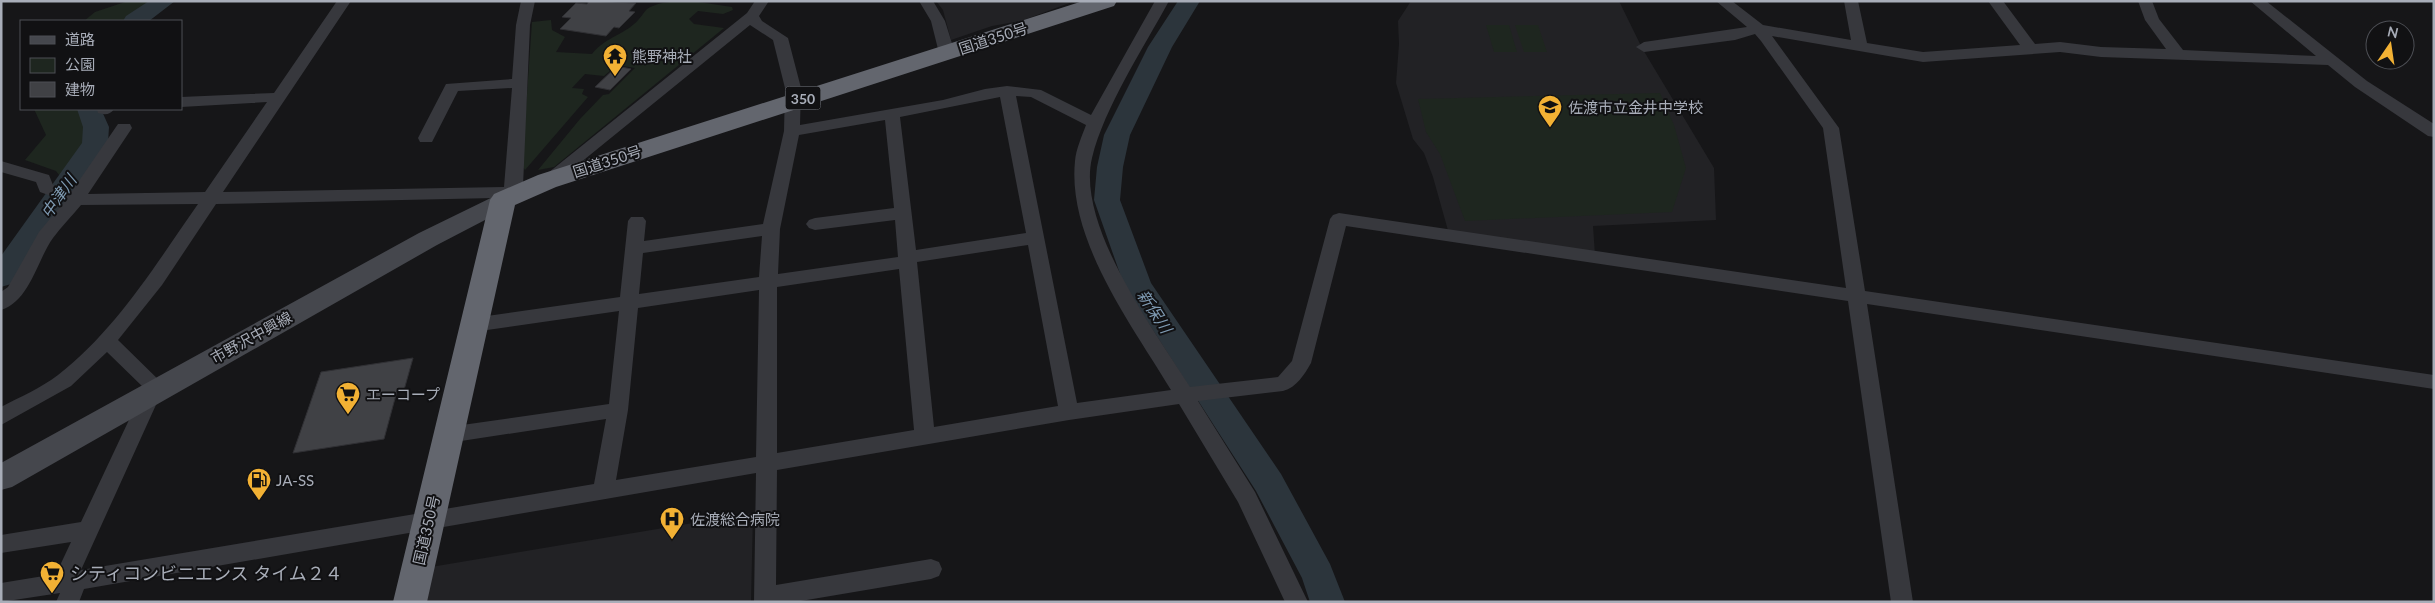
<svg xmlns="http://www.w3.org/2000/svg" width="2435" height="603" font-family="Lato,'Noto Sans JP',sans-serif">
<rect width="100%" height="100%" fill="#161618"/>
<path fill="#222225" d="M936,1H1072V2L1021,21L992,26L951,40L943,10Z
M1411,1H1619L1642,48L1714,168L1716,220L1593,226L1595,255L1449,234L1433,177L1424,153L1413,139L1396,83L1399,44L1398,21Z
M753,513L751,602H425L431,567Z"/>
<path fill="#1e261f" d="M128,1H154L125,21H84L95,12Z
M692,1L732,7L733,10L723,14L698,11L689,19L694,24L724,28L554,167L538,170L580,119L603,95L609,94L635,68L617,65L604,76L585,74L572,88L584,89L582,94L588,97L525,170L522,166L532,22L551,20L552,30L565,37L556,52L592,54C605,37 627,34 639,19C644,14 645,8 653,6C665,1 679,1 692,1Z
M1486,25H1509L1517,52H1494Z
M1515,25H1538L1547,52H1524Z
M1660,93L1674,125L1686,168L1672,212L1465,221L1440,154L1426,132L1418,99Z
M34,109H80L90,131L88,146L63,180L56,171L25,160L46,135Z"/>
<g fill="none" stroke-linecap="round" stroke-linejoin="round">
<path fill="#2c353c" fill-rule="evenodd" d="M149,1H175L149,21H123L126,16Z
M1178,1H1200L1172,47L1130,135L1123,167L1120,200L1151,283L1281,474L1330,564L1345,602H1310L1302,578L1256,491L1124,285L1094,200L1097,167L1104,135L1148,47Z
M77,109H101L109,127L108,143L11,284L1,287V256L82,143L83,127Z"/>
</g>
<path fill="#404145" stroke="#303034" d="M589,1L636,3L629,11L635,12L619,28L614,27L606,36L560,29L571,18L562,17L576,3L587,4Z
M617,66L631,69L610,90L595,87Z
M413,358L404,390L397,391L384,439L293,453L321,372Z"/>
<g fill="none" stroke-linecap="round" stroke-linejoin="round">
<path fill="#37383d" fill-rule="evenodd" d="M337,1H351L223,192L504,187L512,88L458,91L432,142H420L418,138L446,84L512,79L516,25L521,1H535L530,25L523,186C516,196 510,208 497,204L494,198L216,204L162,285L118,340L168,389L165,394L160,396L81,570L594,484L606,419L448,443L441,441L438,435L441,429L448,427L609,404L619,311L473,332L466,330L463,325L466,320L473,318L620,297L628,221L631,217H643L646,221L644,241L763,224L784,131L785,88L773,40L750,25L553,185H541L538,181L747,13L755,1H769L759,16L762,21L788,38L801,88L800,125L943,100L985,89L1007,86L1041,90L1091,115L1155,1H1169C1144,47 1104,108 1092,158C1076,225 1155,331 1190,387L1278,377L1292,361L1330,219L1333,215L1339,213L1846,288L1823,128L1761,41L1755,34L1735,40L1644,52L1636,47L1644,42L1747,27L1716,1H1732L1763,25L1851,40L1844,1H1858L1867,43L1923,52L2020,45L1988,1H2003L2035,44L2060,42L2101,47L2166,49L2145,20L2138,1H2152L2159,19L2183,50L2316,56L2250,1H2266L2367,81L2434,124V137L2428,136L2355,87L2328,65L2101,57L2060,52L1923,62L1772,36L1839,128L1865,291L2434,375V389L1867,304L1913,602H1891L1848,301L1346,226L1311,363C1304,375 1297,387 1283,391L1198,401L1255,492L1308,602H1285L1238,502L1179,404L1069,420L777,470L776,585L931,559L939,562L942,569L939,576L931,579L795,602H754L756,473L84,589L79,602H56L60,593L1,602V583L56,574L71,542L1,553V535L81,522L144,388L107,352L71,386L1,425V407C20,397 41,388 58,375C116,330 156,264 198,204L81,205C72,216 61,227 53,238C37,260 30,301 1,310V292L8,287L39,232L65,201L40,192L36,182L1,172V161L49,175L53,185L72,191L118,124H130L132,128L88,194L205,192L267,102L181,107V97L274,93ZM1016,96L1031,97L1086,125C1082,136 1076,149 1075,161C1067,240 1132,325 1171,390L1077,403ZM1000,97L1026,233L916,250L900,117ZM885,120L894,208L815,218L809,220L806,224L809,228L815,230L895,220L898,257L778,274L780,229L799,135ZM762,236L759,277L639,294L643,253ZM1028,245L1058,406L934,427L917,262ZM899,269L914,430L777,453V287ZM759,290L756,457L616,480L628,410L638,308Z
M919,1H933L945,21L955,53L952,56H942L939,53L931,21Z
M97,109H114C110,115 105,115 98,113Z"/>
<path fill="#45474d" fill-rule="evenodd" d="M503,192L512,194L516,200L512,206L437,245L12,487L1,490V463L419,233Z"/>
<path fill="#63666e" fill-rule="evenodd" d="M1083,1H1117L1114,6L556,187L515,205L427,602H393L490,200L494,194L538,175Z"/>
</g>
<defs>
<symbol id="temple-pin" viewBox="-11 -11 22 30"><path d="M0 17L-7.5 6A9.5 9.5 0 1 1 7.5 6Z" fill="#f2b134" stroke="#111113"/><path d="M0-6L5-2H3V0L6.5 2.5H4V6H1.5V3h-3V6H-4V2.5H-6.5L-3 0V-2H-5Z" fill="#111"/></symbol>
<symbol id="school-pin" viewBox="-11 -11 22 30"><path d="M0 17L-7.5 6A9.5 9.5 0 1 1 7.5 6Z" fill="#f2b134" stroke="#111113"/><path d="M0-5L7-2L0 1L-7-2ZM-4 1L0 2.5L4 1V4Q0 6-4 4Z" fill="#111"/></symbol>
<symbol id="supermarket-pin" viewBox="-11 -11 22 30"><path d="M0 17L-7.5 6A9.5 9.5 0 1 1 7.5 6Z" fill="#f2b134" stroke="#111113"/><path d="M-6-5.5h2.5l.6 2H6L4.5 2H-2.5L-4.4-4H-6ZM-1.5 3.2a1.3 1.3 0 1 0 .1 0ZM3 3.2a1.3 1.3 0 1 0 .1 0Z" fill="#111"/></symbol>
<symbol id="fuel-pin" viewBox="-11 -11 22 30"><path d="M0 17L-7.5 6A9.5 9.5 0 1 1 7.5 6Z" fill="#f2b134" stroke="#111113"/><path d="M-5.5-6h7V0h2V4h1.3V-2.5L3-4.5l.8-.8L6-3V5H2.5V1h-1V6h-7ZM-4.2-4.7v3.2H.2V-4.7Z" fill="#111"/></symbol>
<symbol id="hospital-pin" viewBox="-11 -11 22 30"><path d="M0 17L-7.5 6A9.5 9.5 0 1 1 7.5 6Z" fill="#f2b134" stroke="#111113"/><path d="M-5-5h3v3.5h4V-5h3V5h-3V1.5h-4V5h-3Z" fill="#111"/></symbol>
</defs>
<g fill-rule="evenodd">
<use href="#temple-pin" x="601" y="42" width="28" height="38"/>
<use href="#school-pin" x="1536" y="93" width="28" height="38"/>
<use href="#supermarket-pin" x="334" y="380" width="28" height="38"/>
<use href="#fuel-pin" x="245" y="466" width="28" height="38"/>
<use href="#hospital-pin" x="658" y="505" width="28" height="38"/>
<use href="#supermarket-pin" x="38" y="559" width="28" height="38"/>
</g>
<g text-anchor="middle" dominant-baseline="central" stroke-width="4" stroke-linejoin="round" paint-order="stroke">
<rect fill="#111113" stroke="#7b7e86" stroke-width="1" x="785.5" y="86.5" width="35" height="23" rx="4"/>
<g font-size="14" font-weight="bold" fill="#a8adb8">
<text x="803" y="98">350</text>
</g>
<g font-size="15" fill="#a8adb8" stroke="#111113">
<text transform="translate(993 38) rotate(-18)">国道350号</text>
<text transform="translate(607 161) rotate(-18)">国道350号</text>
<text transform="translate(251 337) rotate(-29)">市野沢中興線</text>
<text transform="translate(426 530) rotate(-77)">国道350号</text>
</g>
<g font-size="15" fill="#a8adb8" stroke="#111113" text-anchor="start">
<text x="632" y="56">熊野神社</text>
<text x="1568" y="107">佐渡市立金井中学校</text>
<text x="366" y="394">エーコープ</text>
<text x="276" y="480">JA-SS</text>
<text x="690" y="519">佐渡総合病院</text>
</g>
<g font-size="16" font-style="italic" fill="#7f9bb3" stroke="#111113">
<text transform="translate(58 196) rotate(-55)">中津川</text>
<text transform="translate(1155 311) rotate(57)">新保川</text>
</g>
<g font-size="18" fill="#a8adb8" stroke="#111113" text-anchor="start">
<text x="70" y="573">シティコンビニエンス タイム２４</text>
</g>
</g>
<rect width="2435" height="603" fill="none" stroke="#a8adb8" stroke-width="5"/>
<rect x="20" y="20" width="162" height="90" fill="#111113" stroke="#4d4f55"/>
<rect x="30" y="36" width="25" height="8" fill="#45474d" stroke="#4d4f55"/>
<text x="65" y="45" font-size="15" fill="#a8adb8">道路</text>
<rect x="30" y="58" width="25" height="15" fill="#1e261f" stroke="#4d4f55"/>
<text x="65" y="70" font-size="15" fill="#a8adb8">公園</text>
<rect x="30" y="82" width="25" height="15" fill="#404145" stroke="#4d4f55"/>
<text x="65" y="95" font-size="15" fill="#a8adb8">建物</text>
<g transform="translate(2390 45) rotate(13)"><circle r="24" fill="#111113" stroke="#4d4f55"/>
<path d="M0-4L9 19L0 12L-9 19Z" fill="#f2b134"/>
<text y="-8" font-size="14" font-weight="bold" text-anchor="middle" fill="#a8adb8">N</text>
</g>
</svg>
